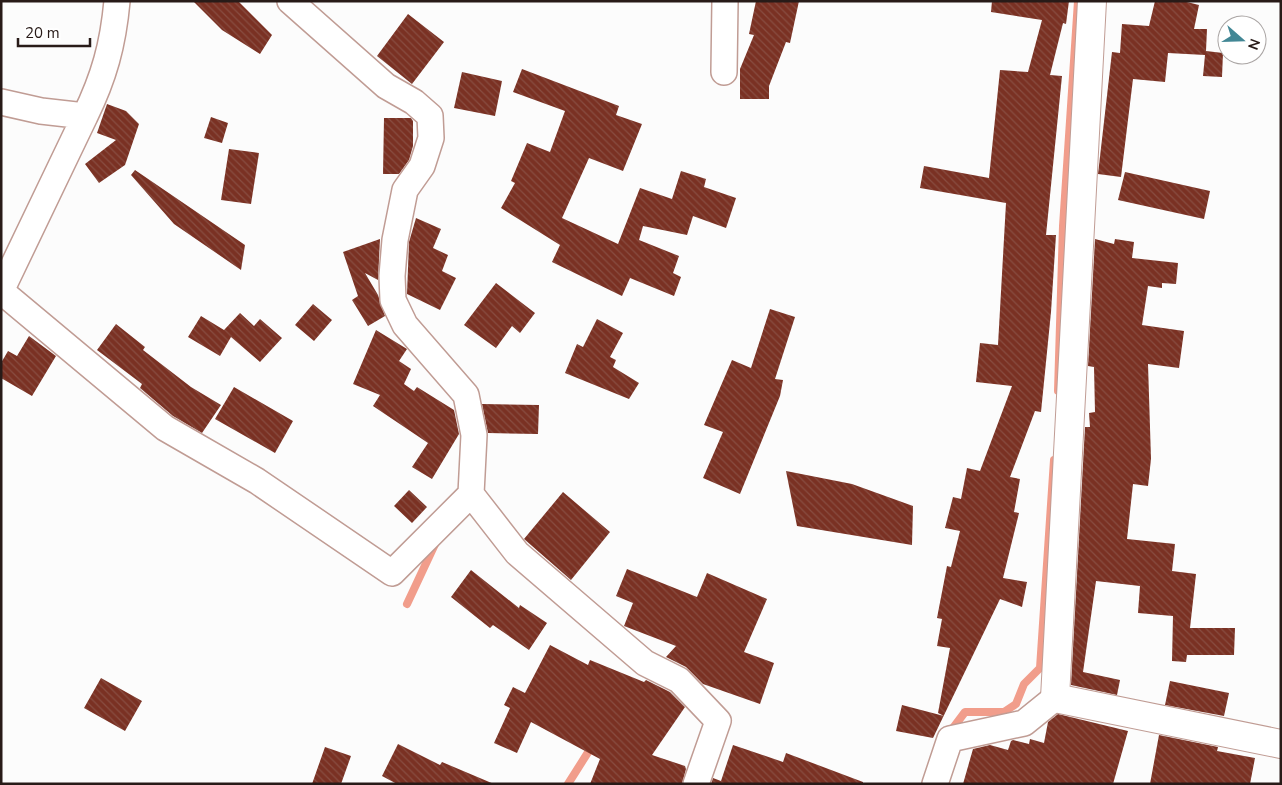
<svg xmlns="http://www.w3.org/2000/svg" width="1282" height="785" font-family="'Nunito Sans',sans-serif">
<defs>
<pattern id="building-back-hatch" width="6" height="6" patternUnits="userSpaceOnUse" patternTransform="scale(1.25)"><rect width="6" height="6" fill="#7a3123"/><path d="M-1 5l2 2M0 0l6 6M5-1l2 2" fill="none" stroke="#884d41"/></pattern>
</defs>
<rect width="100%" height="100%" fill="#fcfcfc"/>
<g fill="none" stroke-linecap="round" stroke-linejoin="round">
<path stroke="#f19d8b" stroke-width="8" d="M1058,391L1063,226L1078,1
M407,604L436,542
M950,732L965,712H1004L1016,704L1024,684L1040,668L1054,460
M568,784L592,746"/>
</g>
<path fill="url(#building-back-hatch)" d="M193,1H238L272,35L260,54L222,30Z
M756,1H799L790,43L786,42L769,86V99H740V69L754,35L749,34Z
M992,1H1069L1066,24L1063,23L1050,75L1062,76L1046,235H1056L1051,312L1041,412L1035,411L1010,477L1020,479L1014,512L1019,513L1003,578L1027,582L1022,607L1000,599L933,738L896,731L902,705L944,716L938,713L950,648L937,646L942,619L937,618L947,566L951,567L960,531L945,528L953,497L961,499L967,468L980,471L1012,386L976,382L980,343L998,345L1006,203L920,188L924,166L989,178L1000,70L1028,72L1042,20L991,12Z
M1155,1H1183L1199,5L1194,29H1207L1206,51L1223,53L1222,77L1203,76L1205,55L1168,53L1165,82L1133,79L1121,177L1098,174L1112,52L1120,53L1122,24L1149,26Z
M408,14L444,42L412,84L377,56Z
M522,69L619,106L616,115L642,124L623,171L589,158L562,218L618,244L640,188L672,199L681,171L706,179L704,187L736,198L726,228L693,216L687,235L643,226L639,240L679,256L673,273L681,277L674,296L630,278L622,296L552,262L560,245L501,208L515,183L511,181L527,143L550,152L565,111L513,92Z
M462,72L502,81L495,116L454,108Z
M107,104L126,111L139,124L125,165L99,183L85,164L116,140L97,133Z
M211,117L228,123L222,143L204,138Z
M384,118H411L413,121V146L409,160L399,174H383Z
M229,149L259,153L251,204L221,200Z
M135,170L245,245L241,270L174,224L131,175Z
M1125,172L1210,191L1204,219L1118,200Z
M416,218L441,229L433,248L448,255L442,271L456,278L440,310L407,294L409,242Z
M380,239L378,280L365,273L378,295L385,316L368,326L352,300L358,296L343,252Z
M1095,239L1114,244L1115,239L1134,242L1132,258L1178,263L1176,284L1162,283V288L1148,286L1142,325L1184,331L1179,368L1148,364L1151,459L1148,486L1133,484L1127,539L1175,544L1172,571L1196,574L1190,628H1235L1234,655H1187L1186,662L1172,661L1173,616L1138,613L1140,586L1096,581L1083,672L1120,680L1117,695L1071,685L1085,427H1090L1089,413L1095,412L1094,367L1088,366Z
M496,283L535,313L520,333L512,326L496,348L464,325Z
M313,304L332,320L314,341L295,325Z
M770,309L795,317L775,379L783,380L780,396L740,494L703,478L723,432L704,425L732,360L751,368Z
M240,313L254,326L260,319L282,338L260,362L231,337L220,356L188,337L201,316L224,330Z
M597,319L623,333L610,357L616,360L613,367L639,383L629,399L565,373L577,344L583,347Z
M116,324L145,347L143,350L191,387L221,405L202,433L173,416L140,388L142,384L97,350Z
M376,330L407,349L399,361L411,369L404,384L414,391L417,387L454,410L459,434L432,479L412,467L428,443L373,406L380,395L353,384Z
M29,336L56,356L32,396L1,378V363L8,351L17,356Z
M234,387L293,421L275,453L215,419Z
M482,404L539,405L538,434L488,433Z
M786,471L852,484L913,506L912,545L797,526Z
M409,490L427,507L412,523L394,506Z
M563,492L610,532L571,580L524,539Z
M627,569L697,597L707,573L767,599L744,652L774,663L760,704L703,684L686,667L666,657L676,646L624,626L633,603L616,596Z
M471,570L519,608L520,605L547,623L529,650L493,625L490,628L451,597Z
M550,645L588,665L590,660L644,682L646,680L670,692L685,707L652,755L685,766L686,769L682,784H590L600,759L531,722L517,753L494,743L510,708L504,705L513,687L525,693Z
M101,678L142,701L125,731L84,708Z
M1170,681L1229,693L1224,716L1165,705Z
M1058,714L1128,731L1113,784H963L973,749L990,745L1008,750L1011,741L1013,740L1029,744L1030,739L1044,743L1048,722Z
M1159,735L1218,747L1217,751L1255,758L1250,784H1150Z
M398,744L440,765L442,762L494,784H397L382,776Z
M733,745L783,762L786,753L863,782V784H711L713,778L721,781Z
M325,747L351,756L341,784H312Z"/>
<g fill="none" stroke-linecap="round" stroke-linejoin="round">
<defs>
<path id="minor" d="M290,1L386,86L414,102L430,116L431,138L422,166L405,190L395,240L392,276L393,300L405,325L466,395L474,435L471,494L517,553L645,663L679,680L718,721L696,784
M724,72L725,1
M1,102L41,111L85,116C104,77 113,45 117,1
M85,116L1,291L165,428L257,481L392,573L471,494
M935,784L950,739L1024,723L1055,698"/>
<path id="tertiary" d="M1092,1L1055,698L1281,744"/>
</defs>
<use href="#minor" stroke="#c09c94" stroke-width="28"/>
<use href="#tertiary" stroke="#c09c94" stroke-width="30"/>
<use href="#minor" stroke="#fff" stroke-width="25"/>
<use href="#tertiary" stroke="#fff" stroke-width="28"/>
</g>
<rect width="1282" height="785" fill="none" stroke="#281b18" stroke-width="5"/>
<g transform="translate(1242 40) rotate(110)"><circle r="24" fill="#ffffff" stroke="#a9a4a3"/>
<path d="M0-4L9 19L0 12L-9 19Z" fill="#428795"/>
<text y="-8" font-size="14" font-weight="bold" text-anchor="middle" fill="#281b18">N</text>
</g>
<path d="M18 38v8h72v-8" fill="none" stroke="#281b18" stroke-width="2.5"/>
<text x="25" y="38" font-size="15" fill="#281b18" stroke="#ffffff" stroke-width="4" paint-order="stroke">20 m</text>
</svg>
